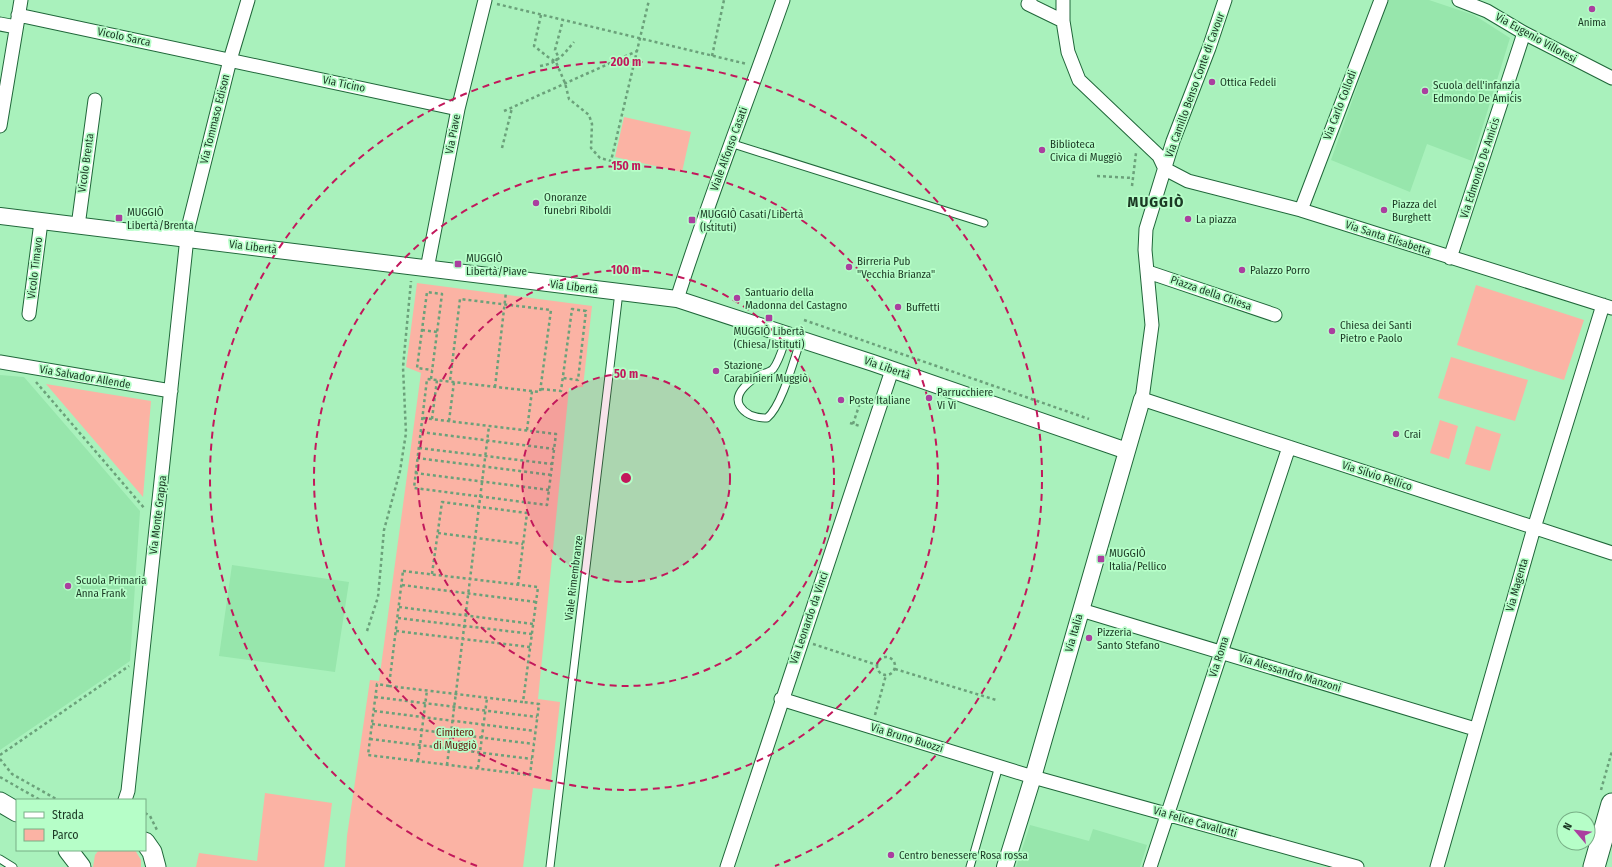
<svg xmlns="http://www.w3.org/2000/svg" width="1612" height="867" font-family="'Fira Sans Condensed',sans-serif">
<rect width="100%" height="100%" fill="#a9f1bc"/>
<path fill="#97e6ac" d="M1388,0H1429L1474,15L1510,38L1472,161L1427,144L1410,192L1331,160Z
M0,375L24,377L140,511L130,661L0,750Z
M232,565L349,582L335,672L219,656Z
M1030,825L1089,841L1093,829L1147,845L1140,867H1016Z"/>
<path fill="#fbb3a4" d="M624,117L691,132L682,172L615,157Z
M417,283L592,306L583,387L569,388L538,699L560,702L550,790L533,788L523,867H345L347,836L370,680L379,681L421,373L406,367Z
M1476,285L1584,320L1564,380L1457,345Z
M1451,357L1528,380L1515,421L1438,398Z
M46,384L151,401L143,497Z
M1440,420L1458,426L1449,459L1430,453Z
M1476,426L1501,434L1490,471L1465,464Z
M265,793L332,803L324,867H196L199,853L257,861Z
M99,850H135L141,860V867H93L95,855Z"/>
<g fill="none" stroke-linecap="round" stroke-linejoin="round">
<defs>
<path id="service" d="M730,143L984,223
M787,335C783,346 780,360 773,369C770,372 765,373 762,374C752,379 732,393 740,406C746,416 756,418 767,418C782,406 794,359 801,339
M0,859L13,867
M550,867L619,292
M970,867L999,766"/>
<path id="minor" d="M1030,0L1028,4L1063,21
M1063,0V21L1068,52L1079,80L1159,156L1165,169
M1225,0L1209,48L1173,141L1146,229L1145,250L1152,325L1142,399L1612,553
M1459,0L1487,11L1524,33L1612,78
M18,15L458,109
M0,24L16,27
M0,126L21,0
M1165,169L1188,181L1301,210L1612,308
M1301,210L1381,0
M78,226L95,100
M1450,258L1524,33
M427,269L458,109L485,0
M1148,272L1275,315
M677,299C709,198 748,100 783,0
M29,314L41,222
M0,362L171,391
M1081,610L1475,729
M781,699L1033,777L1357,867
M125,800L128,791L188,228L230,60L248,0
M727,867L892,370
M1150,867L1289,447
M1437,867L1534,528L1603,305"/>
<path id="tertiary" d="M0,216L677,299L873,363L1127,451
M1005,867L1033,777L1142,399"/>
<path id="secondary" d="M0,802L17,812
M145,842L152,852L156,867
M68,850L81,867"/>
<path id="primary" d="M1594,867L1612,804"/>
</defs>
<use href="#service" stroke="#20673a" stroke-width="9"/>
<use href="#minor" stroke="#20673a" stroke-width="15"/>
<use href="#tertiary" stroke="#20673a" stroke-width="18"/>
<use href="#secondary" stroke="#20673a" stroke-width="21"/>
<use href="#primary" stroke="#20673a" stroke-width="23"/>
<path stroke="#6ba17a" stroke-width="2.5" stroke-dasharray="3 3" stroke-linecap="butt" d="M497,4L747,64
M541,15L534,46L548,57L556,62L565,83L569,99L589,115L592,124L591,148L600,158L611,161L649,0
M712,56L724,0
M556,61L558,56L555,50L563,20
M540,66C558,63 563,55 574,42
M504,111L637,51
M502,148L512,108
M1097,176L1133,178
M1132,186L1136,153
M804,320L1089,419
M422,330L437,332
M431,379L442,294L427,292L417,368L432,370
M36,382L145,509
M495,387L506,292
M541,389L561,391L572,309L586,311L578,380L563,378
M423,418L556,434L547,505L414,488L427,379L540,392L551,310L460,299L450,381
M432,419L437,380
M449,421L454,382
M850,423L860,426
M853,424L862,397L869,400
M527,430L532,391
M421,432L554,449
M419,448L552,464
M417,458L551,475
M415,473L549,490
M438,533L523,544
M403,571L538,587L523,702L389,686Z
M432,574L442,502L527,513L518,585
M402,585L536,602
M399,607L533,624
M398,618L532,634
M367,631L378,597L384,530L400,471L406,433L403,367L411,281
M396,631L530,647
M813,644L877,665
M877 666a9 9 0 1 1 18 0a9 9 0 1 1-18 0Z
M895,669L996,700
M389,686L377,684L368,755L530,775L539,704L523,702
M375,697L537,717
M374,711L535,731
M875,715L886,675
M372,724L534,744
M370,739L532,759
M0,755L129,666
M0,759L12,774L58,800
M418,761L427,690
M447,765L489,426
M478,768L487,698
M0,777L40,800
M1601,790L1612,751
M145,813L150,816L158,832"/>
<use href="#service" stroke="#fff" stroke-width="7"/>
<use href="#minor" stroke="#fff" stroke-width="13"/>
<use href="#tertiary" stroke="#fff" stroke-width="16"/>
<use href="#secondary" stroke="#fff" stroke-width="19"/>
<use href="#primary" stroke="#fff" stroke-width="21"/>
</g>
<circle cx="626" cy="478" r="104" fill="#c2185b" fill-opacity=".12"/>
<g fill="none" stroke="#c2185b" stroke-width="2" stroke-dasharray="7 5">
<circle cx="626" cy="478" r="104"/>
<circle cx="626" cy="478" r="208"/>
<circle cx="626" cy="478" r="312"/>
<path d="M477 866A416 416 0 1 1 775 866"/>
</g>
<g fill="#aa3f9f" stroke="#b6fec8" stroke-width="1.5">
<circle cx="1592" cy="9" r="4"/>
<circle cx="1212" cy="82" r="4"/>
<circle cx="1425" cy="91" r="4"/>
<circle cx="1042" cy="150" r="4"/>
<circle cx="536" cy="203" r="4"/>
<circle cx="1384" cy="210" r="4"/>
<rect x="115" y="214" width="8" height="8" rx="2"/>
<circle cx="1188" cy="219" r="4"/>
<rect x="688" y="216" width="8" height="8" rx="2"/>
<rect x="454" y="260" width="8" height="8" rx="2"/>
<circle cx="849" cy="267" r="4"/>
<circle cx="1242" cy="270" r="4"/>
<circle cx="737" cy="298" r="4"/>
<circle cx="898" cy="307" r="4"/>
<rect x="765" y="314" width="8" height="8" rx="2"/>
<circle cx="1332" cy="331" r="4"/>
<circle cx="716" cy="371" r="4"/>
<circle cx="929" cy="398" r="4"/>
<circle cx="841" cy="400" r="4"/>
<circle cx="1396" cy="434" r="4"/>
<rect x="1097" y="555" width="8" height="8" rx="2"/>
<circle cx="68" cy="586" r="4"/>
<circle cx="1089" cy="638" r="4"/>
<circle cx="891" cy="855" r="4"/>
</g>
<g text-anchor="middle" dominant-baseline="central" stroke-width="3.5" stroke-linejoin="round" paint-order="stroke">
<g font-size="11" fill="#1b3924" stroke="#b6fec8" text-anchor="start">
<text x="1592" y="22" text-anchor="middle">Anima</text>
<text x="1220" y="82">Ottica Fedeli</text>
<text x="1433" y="85">Scuola dell'infanzia<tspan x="1433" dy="13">Edmondo De Amicis</tspan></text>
<text x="1050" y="144">Biblioteca<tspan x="1050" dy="13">Civica di Muggiò</tspan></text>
<text x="544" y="197">Onoranze<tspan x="544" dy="13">funebri Riboldi</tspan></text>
<text x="1392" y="204">Piazza del<tspan x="1392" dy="13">Burghett</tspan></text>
<text x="127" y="212">MUGGIÒ<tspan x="127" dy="13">Libertà/Brenta</tspan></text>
<text x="700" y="214">MUGGIÒ Casati/Libertà<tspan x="700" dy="13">(Istituti)</tspan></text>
<text x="1196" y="219">La piazza</text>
<text x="466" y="258">MUGGIÒ<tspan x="466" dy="13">Libertà/Piave</tspan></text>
<text x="857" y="261">Birreria Pub<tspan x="857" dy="13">"Vecchia Brianza"</tspan></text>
<text x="1250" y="270">Palazzo Porro</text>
<text x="745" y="292">Santuario della<tspan x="745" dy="13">Madonna del Castagno</tspan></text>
<text x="906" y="307">Buffetti</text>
<text x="1340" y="325">Chiesa dei Santi<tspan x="1340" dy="13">Pietro e Paolo</tspan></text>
<text x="769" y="331" text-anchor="middle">MUGGIÒ Libertà<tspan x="769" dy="13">(Chiesa/Istituti)</tspan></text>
<text x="724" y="365">Stazione<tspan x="724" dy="13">Carabinieri Muggiò</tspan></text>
<text x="937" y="392">Parrucchiere<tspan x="937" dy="13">Vi Vi</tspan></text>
<text x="849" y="400">Poste Italiane</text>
<text x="1404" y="434">Crai</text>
<text x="1109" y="553">MUGGIÒ<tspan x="1109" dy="13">Italia/Pellico</tspan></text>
<text x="76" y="580">Scuola Primaria<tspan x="76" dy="13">Anna Frank</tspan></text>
<text x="1097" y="632">Pizzeria<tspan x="1097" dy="13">Santo Stefano</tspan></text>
<text x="899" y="855">Centro benessere Rosa rossa</text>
</g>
<g font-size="11" fill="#1b3924" stroke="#b6fec8">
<text transform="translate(124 37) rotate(12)">Vicolo Sarca</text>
<text transform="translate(1536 38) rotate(29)">Via Eugenio Villoresi</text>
<text transform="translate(344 84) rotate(12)">Via Ticino</text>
<text transform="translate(1195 85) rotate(-70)">Via Camillo Benso Conte di Cavour</text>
<text transform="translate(1340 105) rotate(-69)">Via Carlo Collodi</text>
<text transform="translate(215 119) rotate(-76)">Via Tommaso Edison</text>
<text transform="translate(453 134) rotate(-79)">Via Piave</text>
<text transform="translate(729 149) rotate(-70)">Viale Alfonso Casati</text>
<text transform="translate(86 163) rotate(-82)">Vicolo Brenta</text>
<text transform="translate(1480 168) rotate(-72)">Via Edmondo De Amicis</text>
<text transform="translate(1388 238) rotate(18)">Via Santa Elisabetta</text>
<text transform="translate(253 247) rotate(7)">Via Libertà</text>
<text transform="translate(35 268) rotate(-83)">Vicolo Timavo</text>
<text transform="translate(574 287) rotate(7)">Via Libertà</text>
<text transform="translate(1211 293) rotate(19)">Piazza della Chiesa</text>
<text transform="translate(887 368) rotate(19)">Via Libertà</text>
<text transform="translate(85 377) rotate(10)">Via Salvador Allende</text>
<text transform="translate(1377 476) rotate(18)">Via Silvio Pellico</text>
<text transform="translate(158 515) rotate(-83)">Via Monte Grappa</text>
<text transform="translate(574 578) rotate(-83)">Viale Rimembranze</text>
<text transform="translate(1517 585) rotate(-74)">Via Magenta</text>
<text transform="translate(809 618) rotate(-71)">Via Leonardo da Vinci</text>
<text transform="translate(1074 633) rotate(-74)">Via Italia</text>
<text transform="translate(1219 657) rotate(-72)">Via Roma</text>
<text transform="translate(1290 673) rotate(17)">Via Alessandro Manzoni</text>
<text transform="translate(907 738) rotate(17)">Via Bruno Buozzi</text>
<text transform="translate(1195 822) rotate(16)">Via Felice Cavallotti</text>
</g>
<g font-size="11" fill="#661b0f" stroke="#b6fec8">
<text x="455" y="732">Cimitero<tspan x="455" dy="13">di Muggiò</tspan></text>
</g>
<g font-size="15" font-weight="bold" letter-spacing="1" fill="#1b3924" stroke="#b6fec8">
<text x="1156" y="202">MUGGIÒ</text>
</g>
</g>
<circle cx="626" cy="478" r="6" fill="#c2185b" stroke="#b6fec8" stroke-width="2"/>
<g font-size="12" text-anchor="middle" font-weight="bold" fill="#c2185b" stroke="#b6fec8" stroke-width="3.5" stroke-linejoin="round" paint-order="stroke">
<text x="626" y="66">200 m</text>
<text x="626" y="170">150 m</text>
<text x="626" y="274">100 m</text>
<text x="626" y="378">50 m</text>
</g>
<rect x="16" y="799" width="130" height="52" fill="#b6fec8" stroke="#78af86"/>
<rect x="24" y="812" width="20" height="6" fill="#ffffff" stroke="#78af86"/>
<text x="52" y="819" font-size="12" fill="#1b3924">Strada</text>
<rect x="24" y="829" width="20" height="12" fill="#fbb3a4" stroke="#78af86"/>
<text x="52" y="839" font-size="12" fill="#1b3924">Parco</text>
<g transform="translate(1576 831) rotate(298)"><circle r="19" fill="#b6fec8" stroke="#78af86"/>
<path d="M0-3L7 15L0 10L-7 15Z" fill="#aa3f9f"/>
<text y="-6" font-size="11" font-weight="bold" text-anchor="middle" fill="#1b3924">N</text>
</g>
</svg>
